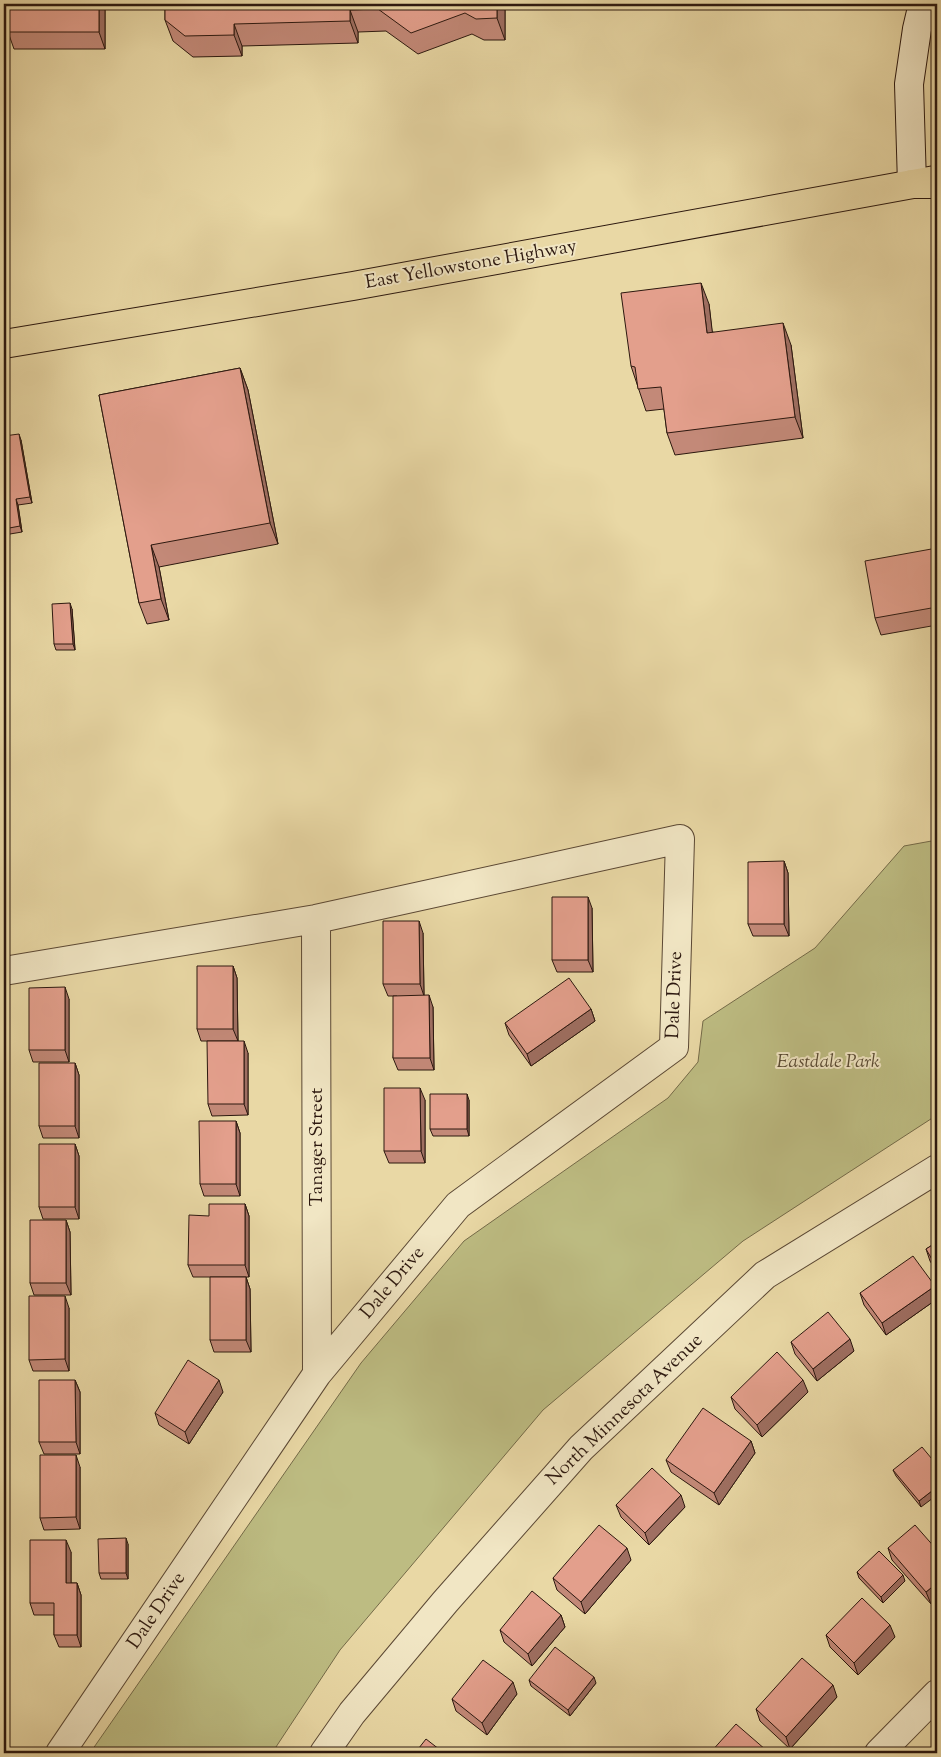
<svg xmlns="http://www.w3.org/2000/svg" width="941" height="1757" font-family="'Sorts Mill Goudy',serif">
<rect width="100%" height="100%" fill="#e9d8a5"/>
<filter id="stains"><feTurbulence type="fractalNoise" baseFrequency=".004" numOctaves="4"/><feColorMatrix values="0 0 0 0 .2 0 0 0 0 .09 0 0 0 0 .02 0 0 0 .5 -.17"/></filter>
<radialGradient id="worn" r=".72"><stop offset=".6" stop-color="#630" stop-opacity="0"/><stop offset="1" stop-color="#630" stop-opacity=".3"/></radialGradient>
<path fill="#bdbc82" stroke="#746a48" d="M937,840V1115L743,1241L543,1410L340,1650L272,1753H90L361,1363L464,1241L668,1098L698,1062L703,1021L815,948L904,846Z"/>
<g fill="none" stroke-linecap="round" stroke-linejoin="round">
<defs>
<path id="minor" d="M316,919L317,1374
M4,971L316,919L680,839L674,1047L458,1205L317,1374L60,1753
M324,1753L352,1713L445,1602L581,1448L765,1275L937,1169
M879,1753L937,1694"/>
<path id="secondary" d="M912,184L909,84L917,29L921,12L925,4"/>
<path id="primary" d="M4,344L353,286L935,180"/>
<path id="motorway" d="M912,184H937"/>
</defs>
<use href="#minor" stroke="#5b4834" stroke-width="30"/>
<use href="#secondary" stroke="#2c180f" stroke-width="30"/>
<use href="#primary" stroke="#2c180f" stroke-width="30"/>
<use href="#motorway" stroke="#2c180f" stroke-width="30"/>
<use href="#minor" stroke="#f1e6c4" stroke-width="28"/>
<use href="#secondary" stroke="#f1e6c4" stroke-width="28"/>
<use href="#primary" stroke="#e9d8a5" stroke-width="28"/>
<use href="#motorway" stroke="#e9d8a5" stroke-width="28"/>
</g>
<path fill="#c38978" stroke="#2c180f" d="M8,4H105V49H14L8,32Z
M165,4H505V40H484L472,34L418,54L386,31L358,32V43L242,46V56L193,57L173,41L165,20Z
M709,304L712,332L791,345L803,438L675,455L667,433L664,409L646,411L631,366Z
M240,368L248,390L278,544L159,567L169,620L147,624L139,603L99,395Z
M4,436L21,440L32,503L18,505L22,532L4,535Z
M937,548V625L881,635L875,618Z
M72,609L75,650H56L54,644Z
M784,861L788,873L789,936H753L748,924Z
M592,908L593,972H557L552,960Z
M423,933L424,995L433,1007L434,1070H398L393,1058L397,996H388L383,984Z
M233,966L237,978L238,1041H201L197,1029Z
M69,999V1062H33L29,1050Z
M591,1009L595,1021L531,1066L509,1035L505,1023Z
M248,1053V1115L212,1116L208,1104Z
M75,1063L79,1075V1138H43L39,1126Z
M425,1100V1163H389L384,1151Z
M469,1100V1136H433L430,1129Z
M236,1121L240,1133V1196H204L200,1184Z
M75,1144L79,1156V1219H43L39,1207Z
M245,1204L249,1216V1277H193L188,1265L209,1216Z
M66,1220L70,1232L71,1295H34L30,1283Z
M937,1242V1272L930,1261L926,1249Z
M246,1277L250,1289L251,1352H214L210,1340Z
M935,1286L937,1293V1299L886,1335L864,1305L860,1293Z
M69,1308V1371H33L29,1360Z
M791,1342L854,1351L817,1381L795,1354Z
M75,1380L80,1392V1454H44L39,1442Z
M223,1392L189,1444L159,1425L155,1413Z
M808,1392L762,1437L735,1409L731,1397Z
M751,1441L755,1453L719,1505L671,1472L666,1460Z
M937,1465L921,1507L896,1476L893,1470Z
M80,1467V1529L44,1530L40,1518Z
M616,1505L685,1507L649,1545L621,1517Z
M128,1544V1579H101L99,1573Z
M888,1548L937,1550L931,1604L892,1560Z
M71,1552V1583H77L81,1595V1647H59L54,1635V1615H34L30,1603Z
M631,1560L585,1614L557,1590L553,1578Z
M857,1572L905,1581L883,1603L859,1578Z
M561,1615L565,1627L532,1666L504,1642L500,1630Z
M826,1635L895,1637L858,1675L830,1647Z
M529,1680L596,1683L570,1716L531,1686Z
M517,1694L487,1735L456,1711L452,1699Z
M837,1697L790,1749L760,1721L756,1709Z"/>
<path fill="#9f6f62" stroke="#2c180f" d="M99,4H105V49L99,32Z
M497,4H505V40L497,18Z
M350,10L358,32V43L350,21Z
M234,24L242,46V56L234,35Z
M701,283L709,304L715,354L707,333Z
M783,323L791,345L803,438L795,417Z
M240,368L248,390L278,544L270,523Z
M19,434L21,440L32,503L30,497Z
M16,499L18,505L22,532L20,526Z
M151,545L159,567L169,620L161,599Z
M70,603L72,609L75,650L73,644Z
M784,861L788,873L789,936L784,924Z
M588,897L592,908L593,972L588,960Z
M419,921L423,933L424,996L420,984Z
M233,966L237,978L238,1041L233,1029Z
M65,987L69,999V1062L65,1050Z
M429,995L433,1007L434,1070L430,1058Z
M591,1009L595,1021L531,1066L527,1054Z
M244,1041L248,1053V1115L244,1104Z
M75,1063L79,1075V1138L75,1126Z
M420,1088L425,1100V1163L421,1151Z
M467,1094L469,1100V1136L467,1129Z
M236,1121L240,1133V1196L236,1184Z
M75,1144L79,1156V1219L75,1207Z
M245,1204L249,1216V1277L245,1265Z
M66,1220L70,1232L71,1295L66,1283Z
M246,1277L250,1289L251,1352L246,1340Z
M935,1286L937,1293V1299L886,1335L882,1323Z
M65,1296L69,1308V1371L65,1359Z
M850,1339L854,1351L817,1381L813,1369Z
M75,1380L80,1392V1454L76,1442Z
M219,1380L223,1392L189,1444L185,1432Z
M803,1380L808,1392L762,1437L757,1425Z
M751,1441L755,1453L719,1505L714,1493Z
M76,1455L80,1467V1529L76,1517Z
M937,1487V1495L921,1507L919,1501Z
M681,1495L685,1507L649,1545L645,1533Z
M126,1538L128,1544V1579L126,1573Z
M66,1540L71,1552V1595L66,1583Z
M627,1548L631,1560L585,1614L581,1602Z
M903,1575L905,1581L883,1603L881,1597Z
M77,1583L81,1595V1647L77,1635Z
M937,1583V1599L931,1604L926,1592Z
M561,1615L565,1627L532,1666L528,1654Z
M890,1625L895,1637L858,1675L854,1663Z
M594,1677L596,1683L570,1716L568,1710Z
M513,1682L517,1694L487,1735L482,1723Z
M833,1685L837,1697L790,1749L786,1737Z"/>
<path fill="#e39f8c" stroke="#2c180f" d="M8,4H99V32H8Z
M165,4H497V18L476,19L465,13L411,33L378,9L350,10V21L234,24V35L185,36L165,20Z
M701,283L707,333L783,323L795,417L667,433L661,387L638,389L635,367L631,366L621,293Z
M240,368L270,523L151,545L161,599L139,603L99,395Z
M19,434L30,497L16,499L20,526L4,529V436Z
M937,548V607L875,618L865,561Z
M70,603L73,644H54L52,604Z
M784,861V924H748V862Z
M552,897H588V960H552Z
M383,921H419L420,984H383Z
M197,966H233V1029H197Z
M569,978L591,1009L527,1054L505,1023Z
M65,987V1050H29V988Z
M429,995L430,1058H393V996Z
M207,1041H244V1104H208Z
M39,1063H75V1126H39Z
M384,1088H420L421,1151H384Z
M430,1094H467V1129H430Z
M199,1121H236V1184H200Z
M39,1144H75V1207H39Z
M209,1204H245V1265H188L189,1215L209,1216Z
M30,1220H66V1283H30Z
M937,1242V1268L926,1249Z
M913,1256L935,1286L882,1323L860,1293Z
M210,1277H246V1340H210Z
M29,1296H65V1359L29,1360Z
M828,1312L850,1339L813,1369L791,1342Z
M777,1352L803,1380L757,1425L731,1397Z
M188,1360L219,1380L185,1432L155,1413Z
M39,1380H75L76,1442H39Z
M703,1408L751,1441L714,1493L666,1460Z
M922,1447L937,1465V1487L919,1501L893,1470Z
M40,1455H76V1517L40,1518Z
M652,1468L681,1495L645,1533L616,1505Z
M599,1525L627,1548L581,1602L553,1578Z
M915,1525L937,1550V1583L926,1592L888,1548Z
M126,1538V1573H99L98,1539Z
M30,1540H66V1583H77V1635H54V1603H30Z
M879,1551L903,1575L881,1597L857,1572Z
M532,1591L561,1615L528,1654L500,1630Z
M862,1598L890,1625L854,1663L826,1635Z
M555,1647L594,1677L568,1710L529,1680Z
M802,1658L833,1685L786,1737L756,1709Z
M483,1660L513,1682L482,1723L452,1699Z
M736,1724L766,1750L763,1753H710Z
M426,1739L444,1753H415Z"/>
<g text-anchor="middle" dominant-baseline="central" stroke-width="4" stroke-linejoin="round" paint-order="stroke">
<g font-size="19" fill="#2c180f" stroke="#f1e6c4">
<text transform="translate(471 265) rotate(-10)">East Yellowstone Highway</text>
<text transform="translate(675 995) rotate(-88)">Dale Drive</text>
<text transform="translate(317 1147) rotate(-90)">Tanager Street</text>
<text transform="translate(393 1283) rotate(-50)">Dale Drive</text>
<text transform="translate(625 1410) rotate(-44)">North Minnesota Avenue</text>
<text transform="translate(157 1611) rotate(-56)">Dale Drive</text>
</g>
<g font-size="19" font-style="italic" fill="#584932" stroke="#f1e6c4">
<text x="828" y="1062">Eastdale Park</text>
</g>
</g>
<rect width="941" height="1757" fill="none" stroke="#e9d8a5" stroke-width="20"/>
<rect x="5" y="5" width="931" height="1747" fill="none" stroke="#2c180f" stroke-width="2.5"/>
<rect x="10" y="10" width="921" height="1737" fill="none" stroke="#2c180f"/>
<rect width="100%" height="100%" filter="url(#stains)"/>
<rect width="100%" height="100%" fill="url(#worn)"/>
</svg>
